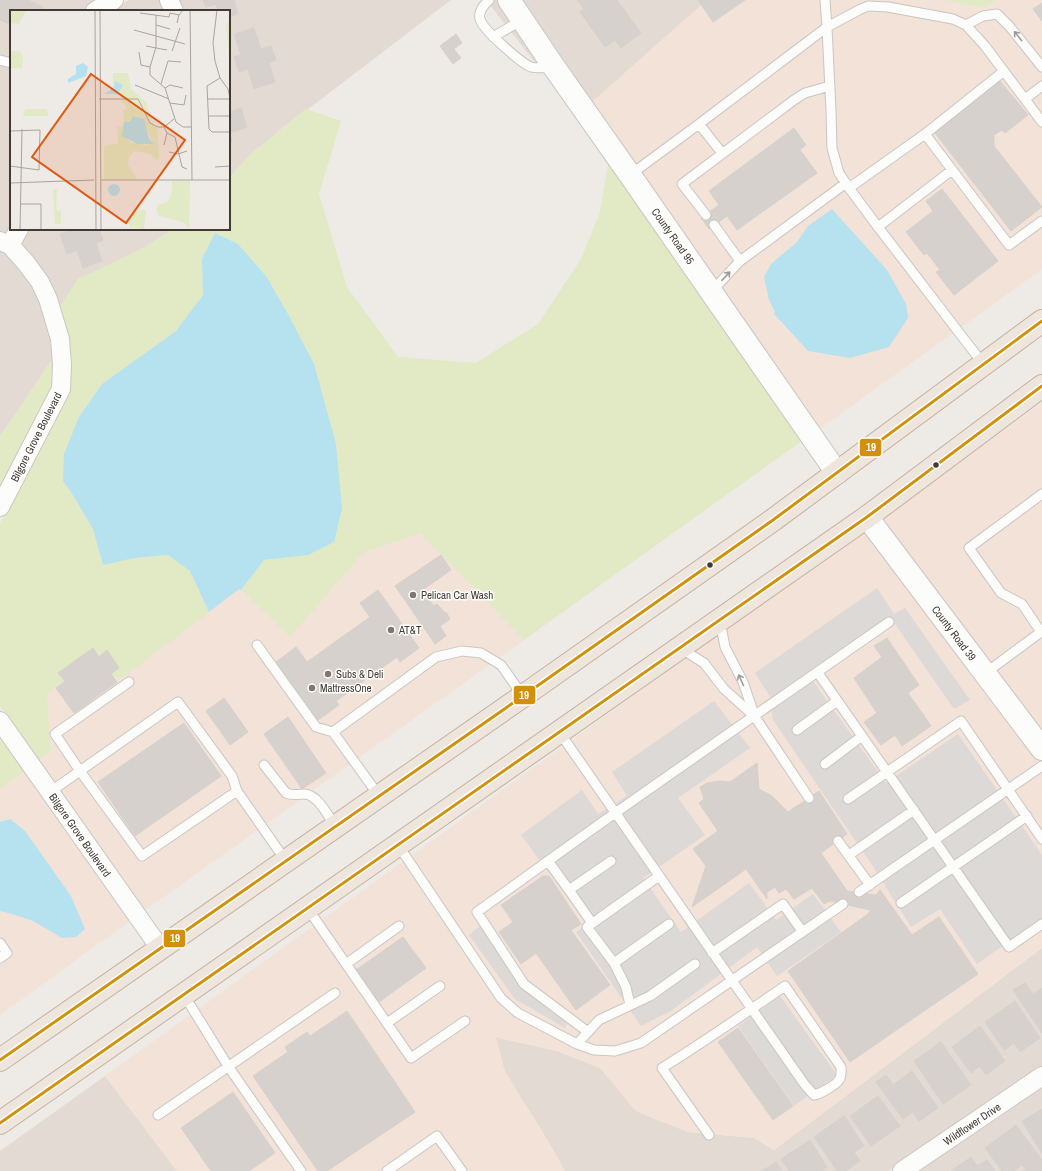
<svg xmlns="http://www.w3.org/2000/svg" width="1042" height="1171" font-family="'Archivo Narrow',sans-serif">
<rect width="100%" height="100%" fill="#eeeae6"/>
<path fill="#e3dbd3" d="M0,0H98L81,11H11V227L6,235L0,232Z
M129,0H160L164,11H110Z
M179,0H451L307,110L306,109L251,154L229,178V11H183Z
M486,0H498L577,116Z
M519,0H707L590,104Z
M28,229H174L143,248L59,308L20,243Z
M0,250L4,252L33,287L40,302L51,341L53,358L15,415L0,436Z
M1042,948V1067L888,1171H565L542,1131L505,1072L495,1037L557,1051L600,1068L636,1111L688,1132L754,1138L774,1150Z
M105,1076L177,1171H0V1151Z
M1042,1086V1171H916Z"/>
<path fill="#f2e2d8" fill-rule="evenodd" d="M707,0H943L984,8L996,0H1042V269L818,430L590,104ZM808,226L863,245L887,270L808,351L774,315L775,312L764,277L771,264L797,242Z
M1042,403V736L880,519Z
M865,529L1042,765V948L774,1150L754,1138L688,1132L636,1111L600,1068L557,1051L496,1037L505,1072L542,1131L565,1171H177L105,1076Z
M420,533L524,640L144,911L39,761L51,751L47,695L75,670L239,589L290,637L363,553Z
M25,771L130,921L0,1015V911L12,914L33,921L62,938L10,819L0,822V790Z"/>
<path fill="#e2e9c5" d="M943,0H996L984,8Z
M306,109L341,121L319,194L347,287L398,357L476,363L538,324L581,259L600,212L609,159L803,440L524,640L420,533L363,553L290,637L241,590L264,560L308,555L266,276L238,244L215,234L202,259L203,295L176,331L102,384L79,417L63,481L71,492L93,529L103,564L134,558L168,555L190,571L209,612L123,678L75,670L47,695L51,751L39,761L0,706V524L69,392L59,308L78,279L143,248L174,229H229V178L251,154Z
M53,358V388L0,490V436L15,415Z
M0,736L25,771L0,790Z"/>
<path fill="#ddd9d6" d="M877,588L894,614L905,608L970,700L954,709L890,617L808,674L886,783L958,734L1042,855V918L977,964L940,909L911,927L872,865L773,720L771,698L755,673Z
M714,701L750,748L678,798L705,835L643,878L681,932L749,883L776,920L813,894L841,932L777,976L757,947L671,1011L641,1026L576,932L587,924L521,835L582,790L598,814L627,796L612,772Z
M480,926L524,988L569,1015L565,1028L515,999L469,935Z
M780,996L837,1075L794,1106L738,1026Z"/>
<path fill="#b5e2ee" d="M832,209L887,270L906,304L908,318L889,347L850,358L808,351L774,314L775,312L769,300L764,277L771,264L797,242L808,226Z
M215,233L238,244L266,276L288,314L314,364L336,444L342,509L334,542L308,555L264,560L241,590L239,589L209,612L190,571L168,555L134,558L103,565L93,529L71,492L63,481L64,454L79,417L102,384L176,331L203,295L202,259Z
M10,819L25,831L71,896L85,929L76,937L62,938L33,921L12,914L0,911V822Z"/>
<path fill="#d6d1cd" stroke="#d6d1cc" d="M0,0H28L43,7L41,11H11V25L0,20Z
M203,0H234L238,14L229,17V11H218L216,4L206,7Z
M577,0H617L641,33L621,48L615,40L605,47L580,12L584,9Z
M698,0H745L713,22Z
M1042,3V21L1033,9Z
M254,28L261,49L271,46L276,60L269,63L275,82L254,89L248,69L239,72L234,57L241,55L234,34Z
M456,34L462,43L454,49L461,58L453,64L440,46Z
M1000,81L1028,115L1005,133L1002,130L994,135V146L1042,207L1011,231L935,133Z
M241,108L247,127L230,133L232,142L229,143V112Z
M794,128L806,145L800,150L817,173L737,230L727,216L709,229L701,218L719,205L709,191Z
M942,189L998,261L954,295L936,272L940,270L927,253L924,255L906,232L933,211L926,201Z
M68,229H99L103,240L96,243L102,261L83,268L77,250L67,254L60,234L69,231Z
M441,555L451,570L421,591L434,606L437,604L446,614V612L450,619L440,626L446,636L435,644L395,586Z
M378,590L419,648L400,662L397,657L336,701L339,705L318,720L276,662L296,647L307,662L370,617L360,603Z
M887,638L919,685L908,693L931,726L902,746L895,735L881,745L864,722L877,713L854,678L882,657L874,646Z
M93,648L99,657L107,650L119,668L111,674L117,682L74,713L56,688L65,681L58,673Z
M224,698L248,732L230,745L206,711Z
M288,717L326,773L302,789L264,734Z
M184,723L221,776L135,836L98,782Z
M757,763L759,789L772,796L788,812L819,791L847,834L821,853L847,891L876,895L880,890L912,935L939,917L978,974L850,1062L788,971L868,914L870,910L830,901L824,904L812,888L794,899L786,889L779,893L775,887L767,892V899L746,869L692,907L706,866L693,849L718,831L699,803L704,799L700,787L707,783L720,781L730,782Z
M543,876H549L581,924L571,930L610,985L576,1010L536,953L521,964L499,932L513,922L501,905Z
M403,937L426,968L379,1002L356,970Z
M1025,983L1033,994L1042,988V1033L1013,990Z
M1015,1001L1040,1038L1020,1052L1014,1043L1004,1050L985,1022Z
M347,1011L415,1112L327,1171H318L253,1076L288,1052L285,1047L307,1032L310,1036Z
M980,1026L1005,1061L986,1075L980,1066L971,1073L952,1047Z
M738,1028L793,1106L773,1120L718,1042Z
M941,1042L971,1085L943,1104L914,1061Z
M912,1071L938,1108L919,1121L913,1112L903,1119L876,1082L886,1075L893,1085Z
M233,1092L275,1153L249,1171H211L181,1128Z
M878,1096L900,1126L871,1146L850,1116Z
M1042,1109V1154L1022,1121Z
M844,1116L864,1146L854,1152L860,1161L846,1171H837L814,1137Z
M1016,1125L1042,1160V1171H1027L1022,1165L1014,1171H1002L985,1148Z
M810,1140L827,1167L821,1171H789L781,1159Z
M971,1157L977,1166L987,1160L995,1171H951Z
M776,1162L782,1171H762Z"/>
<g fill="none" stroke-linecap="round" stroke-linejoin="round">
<defs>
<path id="service" d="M489,0C484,5 478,11 480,19C482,29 521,63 531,67C538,69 547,67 553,67
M825,0L827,27L831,111L832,148L839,173L849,188L878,227L984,365
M966,25L983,16L997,14L1010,27L1042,67
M493,37L522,20
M0,60L11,63
M1025,99L1042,86
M699,124L722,153
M925,134L1009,245L1042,221
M630,175L699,124L827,27L859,10L868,6L888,7L953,19L966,25L985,46L1042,122
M849,188L925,134L1004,71
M706,215L682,184L794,100L805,93L830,86
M714,225L740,261L846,183
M878,227L952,170
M711,292L740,261
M720,621L725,647L743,682L755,717L809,798
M1041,632L1022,604L1001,593L969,548L1042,494
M257,645L316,727L333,732
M680,648L704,663L724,689L754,716
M818,673L1009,947L1042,924
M984,674L1041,632L1042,633
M129,682L55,734L80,771L142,856L237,791
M797,730L837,701
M560,733C641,850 723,968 805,1085L814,1095C820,1094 836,1085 839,1080C842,1076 841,1071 841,1067L785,986C744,1014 704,1042 662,1068L709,1135
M825,764L862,736
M264,765L286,793C293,796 299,794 305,794C318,795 328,816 335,826
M50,792L178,702L232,776L237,791L286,861
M379,796L333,732L436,657L462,651L481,653L501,665L523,696
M848,799L961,721L1042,839
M838,841L870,885
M398,845L501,998L518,1013L577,1044L594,1050L615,1051L641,1043L843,904
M849,855L914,810
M548,861L477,912L524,984L588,1032
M569,890L548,861C660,780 775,702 889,622
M859,892L1042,766
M901,903L1027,816
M308,909L411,1058L465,1021
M592,923L569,890L611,861
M0,943L7,953L0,958
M712,953L783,904L802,931
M614,963L669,924
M346,964L399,926
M184,995L228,1066L301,1171
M630,1005L626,987L614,963L587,927L659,876
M387,1023L440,986
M577,1044L599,1020L650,996L695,964
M158,1115L335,993
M387,1171L437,1136L462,1171"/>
<path id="minor" d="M169,0L174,11
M95,11L114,0
M0,241L10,245L26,263L40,282L48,299L60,339L62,365L61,389L0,507
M10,245L19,229
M0,721L160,948
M902,1171L1042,1076"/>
<path id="tertiary" d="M509,0L554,67L630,175L837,473
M867,517L1042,749"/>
<path id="trunk" d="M0,1060L523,696L773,520L1042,321
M0,1123L867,517L1042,386"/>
</defs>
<use href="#service" stroke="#cac6c2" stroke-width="11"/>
<use href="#minor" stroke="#cac6c2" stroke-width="20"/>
<use href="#tertiary" stroke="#cac6c2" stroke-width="24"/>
<use href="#trunk" stroke="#c6b2a1" stroke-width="24"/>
<use href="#service" stroke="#fcfcfb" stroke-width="9"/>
<use href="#minor" stroke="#fcfcfb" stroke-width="18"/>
<use href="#tertiary" stroke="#fcfcfb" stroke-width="22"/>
<use href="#trunk" stroke="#eee5dc" stroke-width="22"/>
<defs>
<path id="bus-1" d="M0,1060L523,696L773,520L1042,321
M0,1123L867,517L1042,386"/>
</defs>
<use href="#bus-1" stroke="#fff" stroke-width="6"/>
<use href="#bus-1" stroke="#d3900a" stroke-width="3"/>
</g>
<defs><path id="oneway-shaft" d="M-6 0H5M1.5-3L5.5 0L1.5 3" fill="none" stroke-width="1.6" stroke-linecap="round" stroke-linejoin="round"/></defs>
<g stroke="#a09b97">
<use href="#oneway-shaft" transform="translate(1018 36) rotate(-129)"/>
<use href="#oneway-shaft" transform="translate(726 276) rotate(-47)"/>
<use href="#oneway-shaft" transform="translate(741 680) rotate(-114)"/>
</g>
<g fill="#433a33" stroke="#fff" stroke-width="1.5">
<circle cx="936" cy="465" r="3.5"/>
<circle cx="710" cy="565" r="3.5"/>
</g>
<g fill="#7f7872" stroke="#fff" stroke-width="1.5">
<circle cx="413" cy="595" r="4"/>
<circle cx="391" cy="630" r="4"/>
<circle cx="328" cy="674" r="4"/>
<circle cx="312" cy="688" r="4"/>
</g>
<g text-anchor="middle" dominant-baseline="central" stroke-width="3" stroke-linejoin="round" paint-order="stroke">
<g font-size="11" fill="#433a33" stroke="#fff">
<text transform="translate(673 236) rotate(55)">County Road 95</text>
<text transform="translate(36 437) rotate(-63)">Bilgore Grove Boulevard</text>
<text transform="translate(954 633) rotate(53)">County Road 39</text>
<text transform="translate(80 835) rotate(55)">Bilgore Grove Boulevard</text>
<text transform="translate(972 1124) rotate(-34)">Wildflower Drive</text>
</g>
<g font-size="11" fill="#433a33" stroke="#fff" text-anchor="start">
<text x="421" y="595">Pelican Car Wash</text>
<text x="399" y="630">AT&amp;T</text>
<text x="336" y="674">Subs &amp; Deli</text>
<text x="320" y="688">MattressOne</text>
</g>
</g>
<g transform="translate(10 10)">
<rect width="220" height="220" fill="#eeeae6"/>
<path d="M0,0H17L8,14L0,13ZM220,10V58L216,16ZM0,41H9L13,46L12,58H0ZM103,63H118L121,79L136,92L143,114L128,89L111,88L110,78L113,76L105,73L104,77H103ZM111,90H127L139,113L147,117L149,148L146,150L141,144L124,141L119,147L118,155L128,170L94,169V136L108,133L107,117L114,116L113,123L120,132L137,135L142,131L132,108L124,106L121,112H114L113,101L117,98ZM15,99H37L38,106H13ZM162,171H180L179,218L173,212L149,206L147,202V195L158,192L162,182ZM43,179H47L46,196L47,201H51V214H45ZM127,200H136L134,219L119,217V208Z" fill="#e2e9c5"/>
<path d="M73,53L78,57L76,66L58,73V69L66,64V56ZM105,71L113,75L108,84H95L104,77ZM123,106L134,109L139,129L144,134H128L112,126L114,112H120ZM98 180a6 6 0 1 1 12 0a6 6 0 1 1-12 0Z" fill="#b5e2ee"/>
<path fill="none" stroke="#aaa49e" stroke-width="1" d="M85,0L86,220M90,0L91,220M180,0L182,170M207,0L203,33L205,51L210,68L218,79L220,88M130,3L159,7L160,3L169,5M146,5V37L140,57V65L155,78L166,112L173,117H182M167,13L169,5L173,0M146,15L160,19M124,20L175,34M136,36L157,40M162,41L170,18M129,42L131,55L140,57M210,68L197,76L199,119L202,122H220M151,74L158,51L171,52M125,75L159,89M155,78L160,75L173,78M89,89H128L140,113L148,117H154L164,109M197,89H220M160,93L174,95L176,85M199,106H220M154,117L157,123L165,127L172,157L177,159M154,135L157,123M159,142L168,144L177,141M0,156L29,160L30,120L0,121M205,157L220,156M91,170H220M0,173L84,170M10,194H31V220M10,220L12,119"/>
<path fill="#e0570e" fill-opacity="0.15" stroke="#e0570e" stroke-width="2" d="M81,64L175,130L116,213L22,147Z"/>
<rect width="220" height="220" fill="none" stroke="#433a33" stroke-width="2"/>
</g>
<g stroke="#fff" stroke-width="1.5">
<rect x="859" y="438" width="23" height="19" rx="4" fill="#d3900a"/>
<rect x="513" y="685" width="23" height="20" rx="4" fill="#d3900a"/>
<rect x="163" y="929" width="23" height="19" rx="4" fill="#d3900a"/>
</g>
<g font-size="11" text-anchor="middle" font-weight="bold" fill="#fff">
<text x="871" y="451">19</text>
<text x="524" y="699">19</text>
<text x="175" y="942">19</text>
</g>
</svg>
